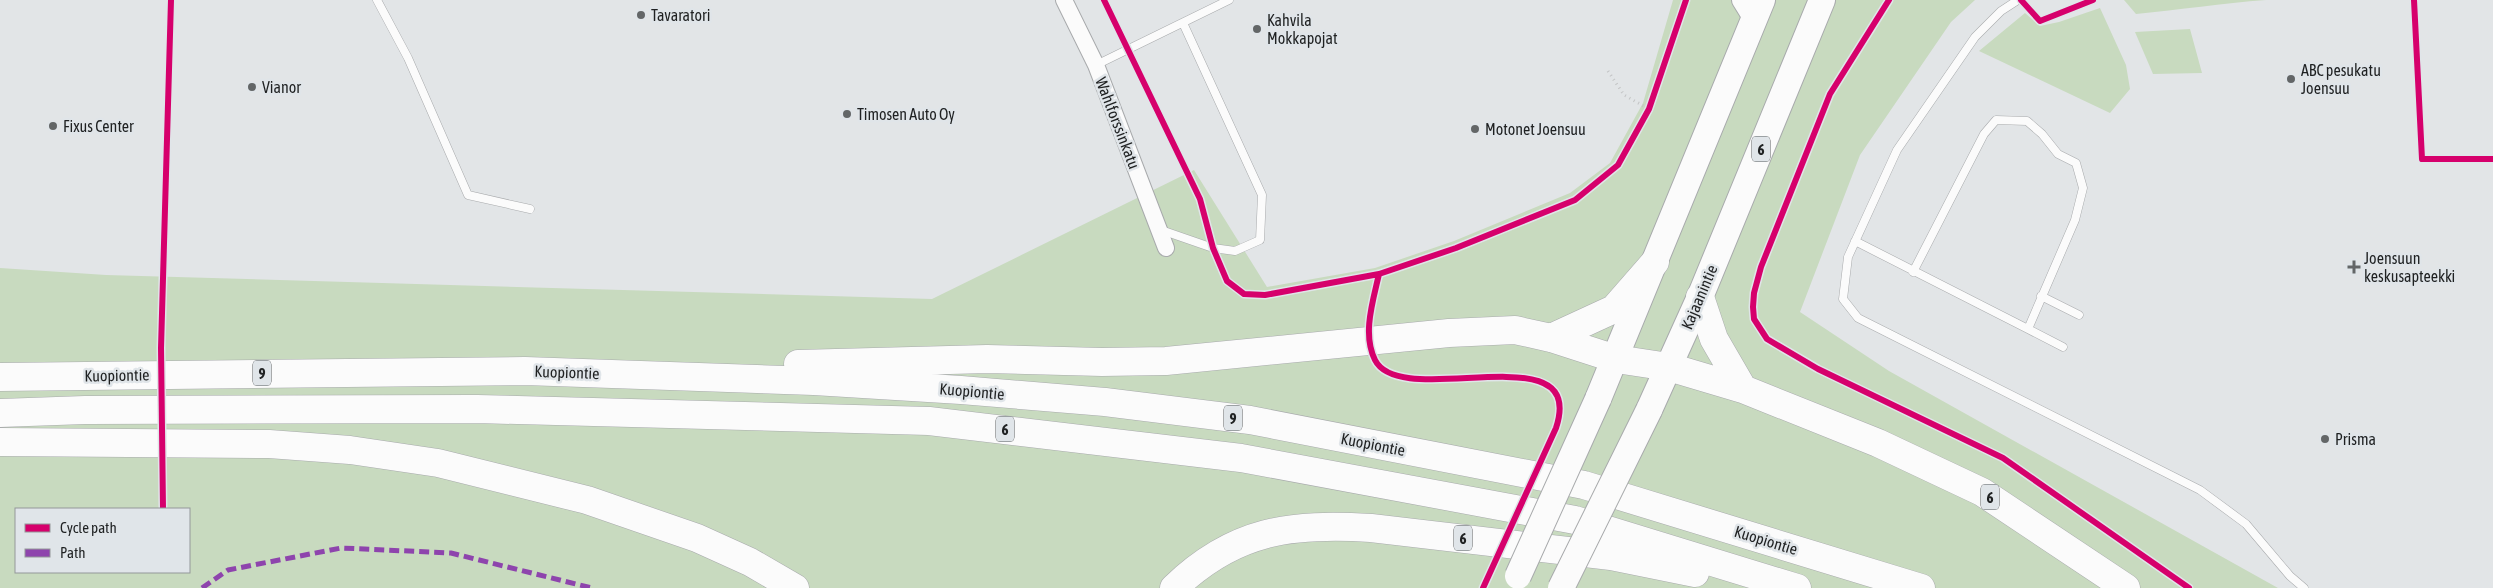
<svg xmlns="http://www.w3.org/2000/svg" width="2493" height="588" font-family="'Asap Condensed',sans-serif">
<rect width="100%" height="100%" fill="#e2e5e7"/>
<path fill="#c8dabf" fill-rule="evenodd" d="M1673,0H1975L1951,22L1860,155L1800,312L1889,371L2278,588H0V268L106,275L932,299L1194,170L1267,287L1375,268L1454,241L1570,193L1610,163L1643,103ZM16,509H189V572H16Z
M2124,0H2266C2222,3 2180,10 2136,14Z
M2100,8L2126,65L2130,89L2110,113L1979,51L2025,13L2040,26L2059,22Z
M2190,29L2202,73L2153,74L2135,32Z"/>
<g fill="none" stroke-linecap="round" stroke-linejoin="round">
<defs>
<path id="service" d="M377,0L408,58L468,195L530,209
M2018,0L2001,11L1975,37L1897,150L1848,257L1843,299L1858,318L2200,490L2246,524L2290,576L2304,588
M1096,65L1229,0
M1161,230L1213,248L1235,251L1260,240L1262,195L1183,23
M1855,241L2028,329L2075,220L2083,188L2076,163L2058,154L2042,134L2027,121L1996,120L1984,134L1913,272
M2041,296L2079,315
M2028,329L2063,347"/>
<path id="minor" d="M1064,0L1096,65L1166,248"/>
<path id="tertiary" d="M1742,0L1755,21"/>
<path id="trunk" d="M1598,399L1762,0
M1649,410L1700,297L1822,0"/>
<path id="motorway" d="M1700,297L1714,339L1743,389
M1551,338L1614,309L1655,262
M798,364L987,359L1102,362L1166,361L1449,333L1515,330L1551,338L1616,359L1669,367L1743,389L1878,443L1982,492L2126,588
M0,377L525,371L814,381L961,390L1105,402L1250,420L1584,485L1921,588
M0,413L85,410L477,409L929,421L1241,458L1575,520L1797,588
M0,442L269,444L350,450L438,463L587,500L697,538L750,562L795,588
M1174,588C1234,530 1291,523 1371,528L1611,556L1695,573"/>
</defs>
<use href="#service" stroke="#a8aaac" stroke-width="9"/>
<use href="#minor" stroke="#a8aaac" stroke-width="18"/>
<use href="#tertiary" stroke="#a8aaac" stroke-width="22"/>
<use href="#trunk" stroke="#a8aaac" stroke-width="28"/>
<use href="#motorway" stroke="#a8aaac" stroke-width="29"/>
<path stroke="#c3c4c5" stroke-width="3" stroke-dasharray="1 4" stroke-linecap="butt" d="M2414,0L2422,159H2493
M1608,71L1624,95L1649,109"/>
<use href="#service" stroke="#fbfbfb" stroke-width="8"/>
<use href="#minor" stroke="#fbfbfb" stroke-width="16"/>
<use href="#tertiary" stroke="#fbfbfb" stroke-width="20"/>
<use href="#trunk" stroke="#fbfbfb" stroke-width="26"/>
<use href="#motorway" stroke="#fbfbfb" stroke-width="28"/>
<defs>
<path id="trunk-bridge" d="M1518,576L1598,399
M1561,588L1649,410"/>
</defs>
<use href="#trunk-bridge" stroke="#a8aaac" stroke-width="28" stroke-linecap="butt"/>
<use href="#trunk-bridge" stroke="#fbfbfb" stroke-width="26"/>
<path stroke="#8e44ad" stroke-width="5" stroke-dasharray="10 5" stroke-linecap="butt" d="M202,588L228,570L341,548L451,553L592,588"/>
<defs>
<path id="cycleway" d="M1104,0L1200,199L1213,248L1227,281L1244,294L1265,295L1379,274L1456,248L1575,200L1618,165L1649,109L1686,0
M1889,0L1830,94L1761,267L1754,293L1753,307L1754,319L1767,339L1818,369L2003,458L2189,588
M2021,0L2040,21L2093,0
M2414,0L2422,159H2493
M1379,274C1373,301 1362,334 1375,360C1401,412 1588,331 1556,428L1483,588
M163,509L161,348L171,0"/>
</defs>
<use href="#cycleway" stroke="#e0e5e9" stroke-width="9"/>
<use href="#cycleway" stroke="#d6006c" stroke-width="6"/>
</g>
<g fill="#636667" stroke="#e0e5e9" stroke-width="2">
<circle cx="641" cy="15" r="5"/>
<circle cx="1257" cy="29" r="5"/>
<circle cx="2291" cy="79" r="5"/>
<circle cx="252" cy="87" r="5"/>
<circle cx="847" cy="114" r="5"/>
<circle cx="53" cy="126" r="5"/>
<circle cx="1475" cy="129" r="5"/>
<path d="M2351.5 259.5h5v5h5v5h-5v5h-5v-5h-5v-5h5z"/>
<circle cx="2325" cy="439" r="5"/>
</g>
<g text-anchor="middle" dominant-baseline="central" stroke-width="5" stroke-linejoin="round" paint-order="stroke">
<g fill="#e0e5e9" stroke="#595c5e" stroke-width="1">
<rect x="1752" y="136.5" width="18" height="25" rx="4"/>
<rect x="253" y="360.5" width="18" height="25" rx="4"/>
<rect x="1224" y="405.5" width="18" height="25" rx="4"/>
<rect x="996" y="416.5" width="18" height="25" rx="4"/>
<rect x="1981" y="484.5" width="18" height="25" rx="4"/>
<rect x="1454" y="525.5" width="18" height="25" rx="4"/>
</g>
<g font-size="15" font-weight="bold" fill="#1f2122">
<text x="1761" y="149">6</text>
<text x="262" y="373">9</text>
<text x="1233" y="418">9</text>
<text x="1005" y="429">6</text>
<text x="1990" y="497">6</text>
<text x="1463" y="538">6</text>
</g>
<g font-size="16" fill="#1f2122" stroke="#e0e5e9" text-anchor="start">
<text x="651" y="15">Tavaratori</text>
<text x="1267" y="20">Kahvila<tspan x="1267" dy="18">Mokkapojat</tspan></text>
<text x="2301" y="70">ABC pesukatu<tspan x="2301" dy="18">Joensuu</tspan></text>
<text x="262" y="87">Vianor</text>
<text x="857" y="114">Timosen Auto Oy</text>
<text x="63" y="126">Fixus Center</text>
<text x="1485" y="129">Motonet Joensuu</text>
<text x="2364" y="258">Joensuun<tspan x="2364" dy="18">keskusapteekki</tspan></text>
<text x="2335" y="439">Prisma</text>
</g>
<g font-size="16" fill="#1f2122" stroke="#e0e5e9">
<text transform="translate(1118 123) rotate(69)">Wahlforssinkatu</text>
<text transform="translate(1699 297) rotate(-67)">Kajaanintie</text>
<text transform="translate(567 372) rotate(2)">Kuopiontie</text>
<text transform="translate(117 375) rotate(-1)">Kuopiontie</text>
<text transform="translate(972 391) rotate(5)">Kuopiontie</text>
<text transform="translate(1373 444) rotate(11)">Kuopiontie</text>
<text transform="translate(1766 540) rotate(17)">Kuopiontie</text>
</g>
</g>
<rect x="15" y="508" width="175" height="65" fill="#e0e5e9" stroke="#939799"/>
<rect x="25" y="524" width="25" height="8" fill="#d6006c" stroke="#939799"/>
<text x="60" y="533" font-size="15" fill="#1f2122">Cycle path</text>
<rect x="25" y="549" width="25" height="8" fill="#8e44ad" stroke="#939799"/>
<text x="60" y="558" font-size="15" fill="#1f2122">Path</text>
</svg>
